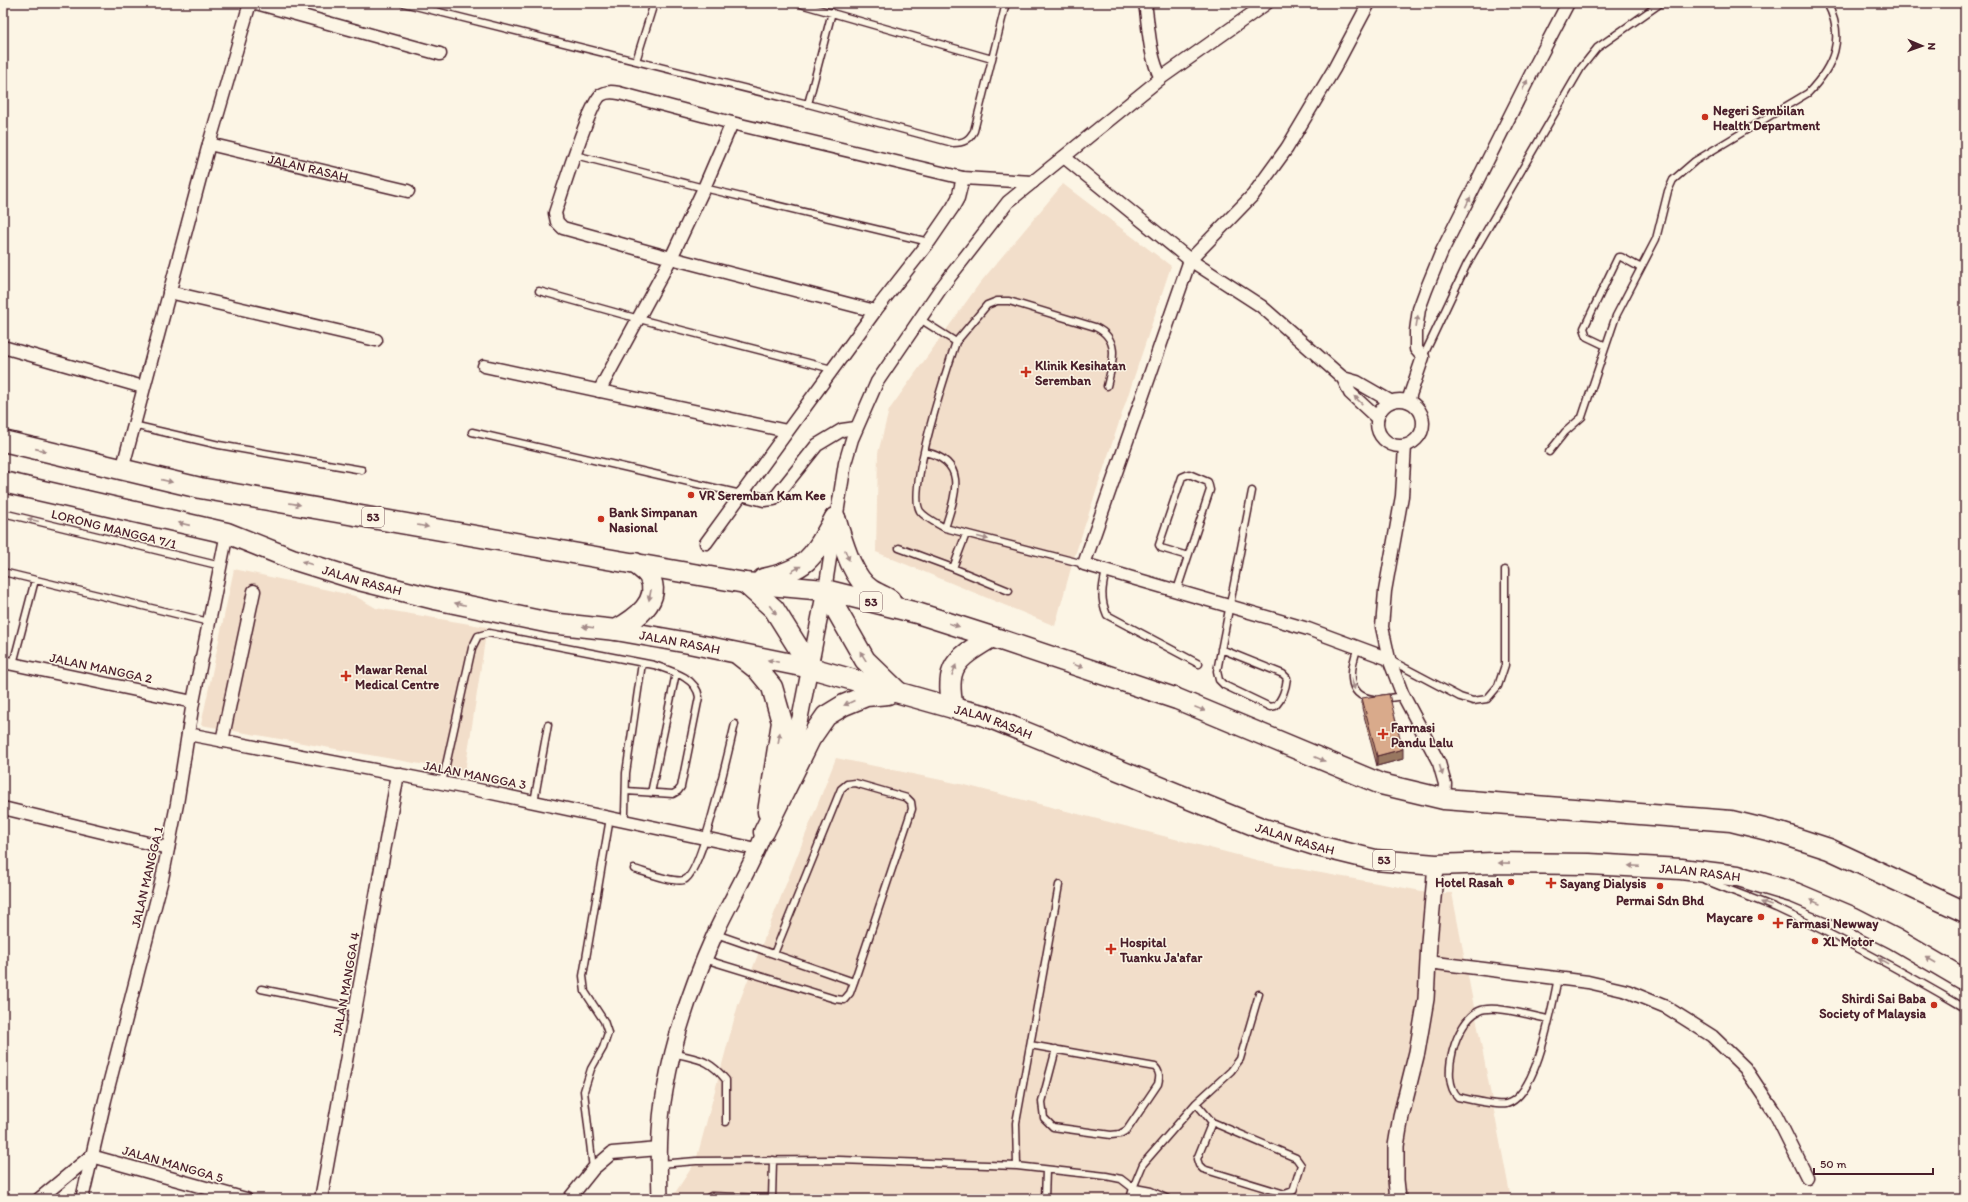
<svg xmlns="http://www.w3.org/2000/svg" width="1968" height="1202" font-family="Itim,sans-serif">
<rect width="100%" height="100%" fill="#fcf5e5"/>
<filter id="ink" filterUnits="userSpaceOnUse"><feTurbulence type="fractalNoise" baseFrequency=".025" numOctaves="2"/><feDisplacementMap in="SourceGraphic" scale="8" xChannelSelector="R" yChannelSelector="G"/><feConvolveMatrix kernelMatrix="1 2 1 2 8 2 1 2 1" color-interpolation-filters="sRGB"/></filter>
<g filter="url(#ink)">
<path fill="#f2deca" d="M1063,184L1171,266L1073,561L1055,626L876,552L878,453L889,410L979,284Z
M234,569L355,596L376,608L487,627L465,772L201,725Z
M836,758L965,785L1276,865L1433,893H1452L1511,1199H671L696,1161L738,1005Z"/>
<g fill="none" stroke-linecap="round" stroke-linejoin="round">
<defs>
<path id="service" d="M403,3L808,104L953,143C964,143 969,140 974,131L1006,3
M797,3L992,59
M636,61L654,3
M808,104L832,12
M575,155L704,188L929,242
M539,291L639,319L832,369
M920,319L956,342C947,369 907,490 920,511C925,518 938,524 945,528L1084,564
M956,342L987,305L997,301H1009L1095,327C1121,339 1113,362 1107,386
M1606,346L1587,337L1584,328L1618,257H1621L1641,268
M1423,357L1467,264L1581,68L1597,48L1661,3
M133,425L219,445L362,470
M472,432L741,494
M925,452C969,462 955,496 945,528
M1549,452L1565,432L1582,417L1616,316L1656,239L1668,191L1673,180L1695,161L1808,93C1834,66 1846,38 1827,3
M3,513L221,566
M899,548L953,568L966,534
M953,568L1009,591
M1106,571C1102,587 1100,599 1107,615L1199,664
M3,572L209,622
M1177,590L1210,490L1208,482L1189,474L1182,477L1159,545L1161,548L1188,556
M1358,647C1351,666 1344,696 1373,699
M1221,649L1283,674L1287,678C1286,688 1282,700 1275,706L1270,707L1224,685L1219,680L1217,671L1252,491
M1390,660L1460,697L1473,701L1487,699L1498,686L1505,665V570
M13,664L35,580
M1382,699L1404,696
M442,783L472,648L478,636L489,633L654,665C671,671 696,677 699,697L681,787L678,791L673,794L626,791
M651,793L676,673
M534,802L548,725
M623,821L625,813L626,773L642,663
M634,869C645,872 673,883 684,880C702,875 729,747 735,724
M1705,880C1728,890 1753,898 1776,908C1841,938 1904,972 1965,1008
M716,934L854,982
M704,959L835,999L844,1000L850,993L854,982L912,809L911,802L907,798L855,783L847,784L841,789L774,954
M261,989L356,1008
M1548,1019C1532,1016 1493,1004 1479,1011C1456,1021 1439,1079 1458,1097C1468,1099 1497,1106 1506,1104C1537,1097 1552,1006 1558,978
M1030,1045L1155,1067C1160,1072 1160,1077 1158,1084L1127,1130L1120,1134L1111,1135L1053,1127L1044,1118L1042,1102L1056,1049
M673,1053C699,1060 708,1058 726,1080V1122
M1196,1103L1212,1122L1296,1158L1301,1165L1293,1191L1285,1194L1203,1169L1199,1165L1197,1159L1212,1122
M660,1164L696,1161L839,1160L1017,1166L1106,1176L1121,1179L1147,1199
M1017,1166L1016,1123L1059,885
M593,1169L584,1091L591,1069L603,1048L608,1033L604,1021L585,992L583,976L610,818
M1135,1188L1151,1191L1168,1199
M706,1199L711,1196L772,1198
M772,1199L773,1160
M1045,1199L1046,1170
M1130,1199L1133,1188L1143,1164L1196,1103L1231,1071L1240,1059L1259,994"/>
<g id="minor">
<path d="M256,3L440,54"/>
<path d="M1145,3C1149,28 1149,56 1161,78"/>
<path d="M1369,3L1334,69L1287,148L1253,195L1190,260L1084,564L1308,629L1389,659"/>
<path d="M732,123L704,188L671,258L875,311L929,242L953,207L958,198L963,178"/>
<path id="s1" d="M209,144L408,191"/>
<path d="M1064,157L1190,260L1261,306L1343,378L1357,382L1390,401"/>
<path d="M169,292L376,340"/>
<path d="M3,347L143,387"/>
<path d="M484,366L787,431"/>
<path d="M1343,378L1350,393L1377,418"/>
<path d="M599,391L671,258L563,228L557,222L555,213C562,193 589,104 601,95C607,91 613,92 619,93L732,123L963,178L1033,182"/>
<circle cx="1400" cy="423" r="23"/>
<path d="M1408,401L1423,357L1416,349V331L1419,309L1426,290L1442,251L1533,70L1568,3"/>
<path d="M1405,446L1402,496L1385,591L1382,627L1389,659L1402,693L1439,763L1445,784L1444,799"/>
<path d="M122,470L209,144L250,3"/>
<path d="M741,494L764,500L774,499L817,445L842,430L856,428"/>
<path d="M706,543L875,311"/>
<path d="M825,590L845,463L852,439L877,382L941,288L1008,202L1161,78L1267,3"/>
<path d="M3,662L193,702"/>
<path d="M188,734L478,790L756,849"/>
<path d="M222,741L254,591"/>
<path d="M3,808L168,848"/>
<path d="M1428,962L1588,982L1627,991L1666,1007L1712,1036L1745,1068L1775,1113L1807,1177"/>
<path d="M91,1156L246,1199"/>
<path d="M39,1199L91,1156"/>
<path d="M82,1199L105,1100L162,879L177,804L193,702L227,533"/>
<path d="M321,1199L398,774"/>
<path d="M569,1199L593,1169L612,1153L659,1149"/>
</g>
<path id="tertiary" d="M780,784L800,718L825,590
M660,1199C659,1163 658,1126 665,1090C674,1037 693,983 715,934C732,897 755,861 768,822
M1398,1199L1396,1180V1146L1401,1116L1417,1052L1426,999L1429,942L1436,865"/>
<g id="trunk">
<path d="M3,441L200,488L745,583L825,590L917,613L992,637L1177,699L1381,784L1444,799L1731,821L1780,833L1829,849L1965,912"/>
<path id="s2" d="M3,482L227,533L292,559L359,580L435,599L550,623L616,630L689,643L811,668L953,708L983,715L1261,828L1318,846L1375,860L1436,865L1493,863L1589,864L1681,869L1738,876L1795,893L1852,917L1895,939L1965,980"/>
<path d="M835,518C842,539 851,577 871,590C877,594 884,596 890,600"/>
<path d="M763,579C809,569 813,557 835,518"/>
<path d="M745,583L774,609L811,668"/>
<path d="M825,590L865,660L897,691"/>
<path d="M616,630C634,620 663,601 649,576C646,571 639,567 635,563"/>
<path d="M739,655L758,670L772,687L782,722L768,812"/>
<path d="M953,708C944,664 958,658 992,637"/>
<path d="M764,832L810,739L826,716L844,705L866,696L888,694"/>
</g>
</defs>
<use href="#service" stroke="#4a1f2b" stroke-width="9"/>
<use href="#minor" stroke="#4a1f2b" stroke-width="15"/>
<use href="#tertiary" stroke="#4a1f2b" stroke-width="18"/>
<use href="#trunk" stroke="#4a1f2b" stroke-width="23"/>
<use href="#service" stroke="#fcf5e5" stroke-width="6"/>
<use href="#minor" stroke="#fcf5e5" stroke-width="12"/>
<use href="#tertiary" stroke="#fcf5e5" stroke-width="15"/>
<use href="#trunk" stroke="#fcf5e5" stroke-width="20"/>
</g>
<path fill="#bb9278" stroke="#4a1f2b" d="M1362,698L1403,759L1377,766L1362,708Z"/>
<path fill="#987761" stroke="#4a1f2b" d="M1403,749V759L1377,766V756Z"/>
<path fill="#d9aa8b" stroke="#4a1f2b" d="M1389,694L1403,749L1377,756L1362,698Z"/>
<defs><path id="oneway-solid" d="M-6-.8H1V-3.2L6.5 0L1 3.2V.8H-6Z"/></defs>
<g fill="#a38a88">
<use href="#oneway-solid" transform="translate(1525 85) rotate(-64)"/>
<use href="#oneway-solid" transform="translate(1468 202) rotate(-64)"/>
<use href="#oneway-solid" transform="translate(1417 321) rotate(-81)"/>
<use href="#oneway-solid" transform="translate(1358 400) rotate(-136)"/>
<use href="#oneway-solid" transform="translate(41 450) rotate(13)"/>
<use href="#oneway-solid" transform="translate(167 481) rotate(13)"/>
<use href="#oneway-solid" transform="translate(295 504) rotate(9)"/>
<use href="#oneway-solid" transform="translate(33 520) rotate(-166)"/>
<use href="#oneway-solid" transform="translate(184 524) rotate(-167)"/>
<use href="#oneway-solid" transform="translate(423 526) rotate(10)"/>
<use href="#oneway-solid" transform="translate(983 538) rotate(14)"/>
<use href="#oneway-solid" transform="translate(847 555) rotate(68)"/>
<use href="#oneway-solid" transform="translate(307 563) rotate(-162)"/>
<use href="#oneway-solid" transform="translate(796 569) rotate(-29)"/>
<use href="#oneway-solid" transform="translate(650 595) rotate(101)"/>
<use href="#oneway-solid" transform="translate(460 604) rotate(-168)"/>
<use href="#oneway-solid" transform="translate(773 610) rotate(51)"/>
<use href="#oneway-solid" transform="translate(954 625) rotate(17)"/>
<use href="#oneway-solid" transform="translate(588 627) rotate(-173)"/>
<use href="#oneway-solid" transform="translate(863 656) rotate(-122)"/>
<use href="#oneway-solid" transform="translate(773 661) rotate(-168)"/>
<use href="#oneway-solid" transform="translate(1078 666) rotate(19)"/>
<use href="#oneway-solid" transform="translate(954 670) rotate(-69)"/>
<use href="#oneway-solid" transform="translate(1353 684) rotate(73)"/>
<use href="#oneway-solid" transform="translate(849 703) rotate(156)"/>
<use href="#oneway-solid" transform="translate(1200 709) rotate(22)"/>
<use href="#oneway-solid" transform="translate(779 738) rotate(-81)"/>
<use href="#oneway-solid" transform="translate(1320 759) rotate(23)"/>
<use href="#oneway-solid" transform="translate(1441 770) rotate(73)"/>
<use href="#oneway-solid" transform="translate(1504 863) rotate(-179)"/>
<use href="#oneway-solid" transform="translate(1634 866) rotate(-177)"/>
<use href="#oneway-solid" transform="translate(1815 902) rotate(-157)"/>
<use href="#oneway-solid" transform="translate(1766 904) rotate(-160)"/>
<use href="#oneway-solid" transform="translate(1931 960) rotate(-150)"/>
<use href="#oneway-solid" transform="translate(1883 961) rotate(-151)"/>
</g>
</g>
<g fill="#c8321e" stroke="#fcf5e5" stroke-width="1.5">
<circle cx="1705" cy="117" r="4"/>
<path d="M1024 366h4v4h4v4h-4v4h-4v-4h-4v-4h4z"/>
<circle cx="691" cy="495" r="4"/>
<circle cx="601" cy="519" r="4"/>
<path d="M344 670h4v4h4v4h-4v4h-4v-4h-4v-4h4z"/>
<path d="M1381 728h4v4h4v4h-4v4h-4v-4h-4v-4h4z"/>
<circle cx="1511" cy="882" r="4"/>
<path d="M1549 877h4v4h4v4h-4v4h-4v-4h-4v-4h4z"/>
<circle cx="1660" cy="886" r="4"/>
<circle cx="1761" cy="917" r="4"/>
<path d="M1776 917h4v4h4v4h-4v4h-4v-4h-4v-4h4z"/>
<circle cx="1815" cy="941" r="4"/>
<path d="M1109 943h4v4h4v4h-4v4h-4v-4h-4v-4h4z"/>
<circle cx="1934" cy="1005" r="4"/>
</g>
<g text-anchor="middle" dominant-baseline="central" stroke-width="3" stroke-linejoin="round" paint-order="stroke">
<g fill="#fcf5e5" stroke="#7f5f63" stroke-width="1">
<rect x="362" y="507" width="22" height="20" rx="3"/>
<rect x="860" y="592" width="22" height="20" rx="3"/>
<rect x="1373" y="850" width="22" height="20" rx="3"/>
</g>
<g font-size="12" font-weight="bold" fill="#4a1f2b">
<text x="373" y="517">53</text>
<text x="871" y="602">53</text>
<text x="1384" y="860">53</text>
</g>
<g font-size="13" font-weight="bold" fill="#4a1f2b" stroke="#fcf5e5" text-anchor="start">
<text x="1713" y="110">Negeri Sembilan<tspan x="1713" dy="15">Health Department</tspan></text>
<text x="1035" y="365">Klinik Kesihatan<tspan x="1035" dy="15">Seremban</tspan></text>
<text x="699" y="495">VR Seremban Kam Kee</text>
<text x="609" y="512">Bank Simpanan<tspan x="609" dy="15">Nasional</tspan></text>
<text x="355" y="669">Mawar Renal<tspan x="355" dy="15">Medical Centre</tspan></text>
<text x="1391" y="727">Farmasi<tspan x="1391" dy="15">Pandu Lalu</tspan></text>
<text x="1503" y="882" text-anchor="end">Hotel Rasah</text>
<text x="1560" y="883">Sayang Dialysis</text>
<text x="1660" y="900" text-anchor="middle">Permai Sdn Bhd</text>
<text x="1753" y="917" text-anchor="end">Maycare</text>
<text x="1786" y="923">Farmasi Newway</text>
<text x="1823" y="941">XL Motor</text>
<text x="1120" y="942">Hospital<tspan x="1120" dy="15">Tuanku Ja'afar</tspan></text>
<text x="1926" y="998" text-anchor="end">Shirdi Sai Baba<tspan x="1926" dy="15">Society of Malaysia</tspan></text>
</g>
<g font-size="13" fill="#4a1f2b" stroke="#fcf5e5">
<text stroke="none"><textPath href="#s1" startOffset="102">JALAN RASAH</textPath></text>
<text transform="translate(114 529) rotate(14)">LORONG MANGGA 7/1</text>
<text stroke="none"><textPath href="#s2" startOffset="373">JALAN RASAH</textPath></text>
<text stroke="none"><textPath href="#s2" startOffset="697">JALAN RASAH</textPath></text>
<text transform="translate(101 668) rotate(12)">JALAN MANGGA 2</text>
<text stroke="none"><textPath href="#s2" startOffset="1021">JALAN RASAH</textPath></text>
<text transform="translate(475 775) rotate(11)">JALAN MANGGA 3</text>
<text stroke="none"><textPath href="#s2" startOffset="1345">JALAN RASAH</textPath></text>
<text stroke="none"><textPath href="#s2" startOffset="1753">JALAN RASAH</textPath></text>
<text transform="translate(147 877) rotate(-77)">JALAN MANGGA 1</text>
<text transform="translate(346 984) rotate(-80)">JALAN MANGGA 4</text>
<text transform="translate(173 1164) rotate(16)">JALAN MANGGA 5</text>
</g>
</g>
<rect width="1968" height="1202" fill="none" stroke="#fcf5e5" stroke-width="16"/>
<rect x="8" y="8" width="1952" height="1186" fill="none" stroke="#4a1f2b" stroke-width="1.5" filter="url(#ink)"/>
<g transform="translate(1922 46) rotate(92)" stroke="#fcf5e5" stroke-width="3" paint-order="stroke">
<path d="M0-3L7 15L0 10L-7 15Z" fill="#4a1f2b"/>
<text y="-6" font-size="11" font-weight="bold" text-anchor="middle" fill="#4a1f2b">N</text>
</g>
<path d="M1814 1168v6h119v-6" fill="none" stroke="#4a1f2b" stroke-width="2"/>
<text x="1820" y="1168" font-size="12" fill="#4a1f2b" stroke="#fcf5e5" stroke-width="3" paint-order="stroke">50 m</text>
</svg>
